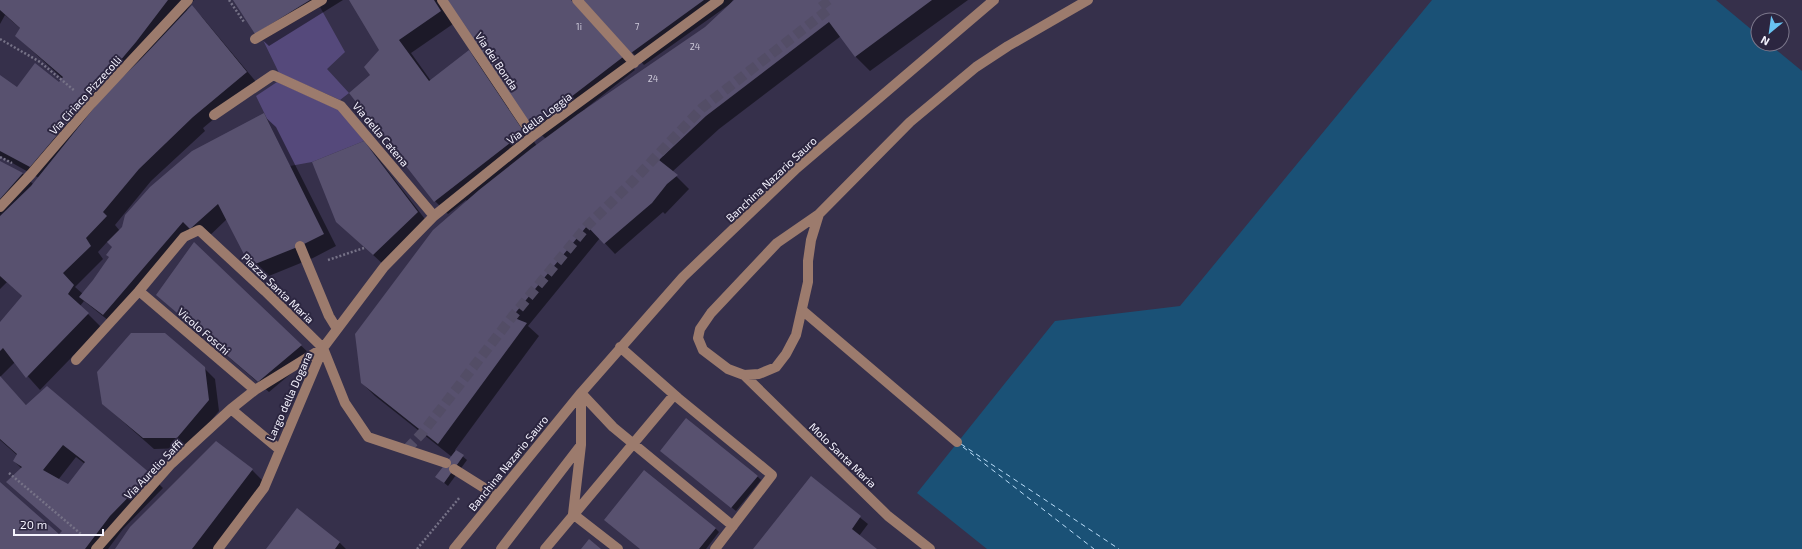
<svg xmlns="http://www.w3.org/2000/svg" width="1802" height="549" font-family="'Exo 2',sans-serif">
<rect width="100%" height="100%" fill="#36304b"/>
<path fill="#55497b" d="M320,7L345,52L327,69L349,93L340,100L279,73L263,40Z
M277,82L339,110L364,141L312,162L290,166L256,96Z"/>
<path fill="#1a5176" d="M1432,0H1716L1758,35V44H1769L1802,71V549H987L917,493L1055,321L1180,306Z"/>
<path fill="#0007" fill-rule="evenodd" d="M0,0H194L187,10L188,11L192,7L202,17L257,83L203,128L205,131L151,181L115,225L120,231L263,115L276,127L336,246L313,258L264,278L251,265L227,219L204,241L194,232L114,325L84,301L80,306L101,327L40,390L15,362L0,377L27,406L47,387L150,475L163,488L123,529L108,549H0V483L59,535L63,532L22,469L14,461L17,455L0,440V324L23,297L7,282L0,289V162L23,174L33,184L39,178L0,156V77L17,89L59,84L63,79L16,36L21,29L5,15L0,24ZM108,241L113,247L110,258L83,294L75,287L103,259L98,252ZM76,457L85,464L68,485L58,480Z
M235,0H343L269,46L256,34Z
M351,0H437L453,24L411,53L431,81L469,52L481,64L537,146L546,139L533,127L447,0H571L635,70L585,109L586,110L706,27L736,0H968L870,71L855,56L841,36L719,129L672,172L689,189L665,214L663,212L615,254L600,238L528,326L539,336L455,450L467,460L448,486L437,477L452,457L375,396L362,383L467,201L466,200L448,214L435,201L350,93L372,75L381,50Z
M584,0H733L730,4L644,65Z
M363,142L374,153L428,223L384,265L348,232Z
M194,244L312,356L269,392L157,295Z
M204,368L215,379L219,411L188,448L154,449L103,404Z
M216,442L252,470L265,483L214,549H116Z
M661,451L757,476L761,480L736,511Z
M811,478L868,524L859,536L875,549H754Z
M297,510L340,543L346,549H267Z
M715,528L719,532L706,549H641Z"/>
<g fill="none" stroke-linecap="round" stroke-linejoin="round">
<path stroke="#bbdefa" stroke-width="1" stroke-dasharray="5 4" stroke-linecap="butt" d="M961,444L1119,549
M963,447L1094,549"/>
</g>
<path fill="#58516f" fill-rule="evenodd" d="M0,0H168L136,42L30,167L0,151V75L17,87L35,63L59,82L63,77L15,36L20,28L0,10Z
M233,0H310L255,34Z
M349,0H434L441,11L399,40L429,81L469,50L524,132L434,202L349,93L370,75L364,67L379,50Z
M446,0H571L623,57L532,127Z
M583,0H704L631,53Z
M734,0H932L855,57L829,22L706,116L659,160L678,175L667,184L652,203L604,244L587,226L512,317L527,323L438,444L361,383L355,334L433,230L479,190L532,148L578,114L705,27Z
M192,5L247,72L193,117L139,169L103,212L107,216L86,238L91,246L63,273L74,285L68,294L89,313L26,378L3,348L0,351V322L22,296L0,276V216L31,186L106,93L140,60Z
M264,113L324,234L300,246L250,266L218,204L190,229L183,222L103,315L79,297L93,280L109,257L106,255L112,247L107,242L122,227L125,215L150,187L192,151Z
M364,141L418,212L373,255L336,222L312,162Z
M0,161L23,173L0,199Z
M194,242L302,345L258,382L156,295Z
M131,333H165L205,367L209,400L177,438H143L102,404L97,372Z
M0,376L26,405L47,386L151,474L110,516L85,549H0V482L59,534L62,531L6,482L22,467L13,461L17,454L0,439ZM63,445L85,462L68,484L43,470Z
M686,418L758,476L731,508L660,451Z
M216,441L253,469L192,549H115L130,527Z
M456,450L464,455L444,483L435,477Z
M644,470L716,528L699,549H640L604,520Z
M811,476L861,516L852,529L877,549H753Z
M297,508L340,542L335,549H266Z
M589,539L601,549H581Z"/>
<g fill="none" stroke-linecap="round" stroke-linejoin="round">
<path stroke="#534d66" stroke-width="10" stroke-dasharray="10 5" stroke-linecap="butt" d="M407,449L423,432L512,317L587,226L632,182L702,108L829,9L822,0"/>
<path stroke="#767287" stroke-width="2.5" stroke-dasharray="2 2" stroke-linecap="butt" d="M229,0L244,22
M0,39L40,62L75,91
M0,157L12,163
M328,260L364,248
M9,473L81,534
M417,549L460,497"/>
<path stroke="#9c7b6d" stroke-width="10" d="M442,0L533,136
M577,0L634,63
M255,39L322,0
M214,115L273,75L341,106L434,216
M0,207L31,174L91,104L188,0
M819,214L811,240L808,261V282L796,335L786,354L776,367L759,374L744,375L728,369L703,350L698,338L700,329L711,313L777,243L819,214L910,122L976,67L1008,46L1088,0
M300,246L329,316L337,329
M802,310L957,442
M620,347L678,398L772,475L715,549
M76,360L139,291
M744,375L888,516L930,549
M255,390L139,291L184,237L199,230L265,291L323,348L345,403L368,437L446,463
M581,393L613,427L733,526
M231,409L280,450
M454,469L497,496
M573,514L581,445V393
M573,514L618,549
M96,549L171,464L231,409L255,390L323,348
M218,549L264,488L323,348L384,267L434,216L533,136L719,0
M454,549L581,393L683,277L797,168L994,0
M501,549L581,445
M545,549L674,395"/>
</g>
<g text-anchor="middle" dominant-baseline="central" stroke-width="4" stroke-linejoin="round" paint-order="stroke">
<g font-size="9" fill="#cecada">
<text x="579" y="26">1i</text>
<text x="637" y="26">7</text>
<text x="695" y="46">24</text>
<text x="653" y="78">24</text>
</g>
<g font-size="11" fill="#f5f3fe" stroke="#2c2640">
<text transform="translate(497 61) rotate(56)">Via dei Bonda</text>
<text transform="translate(85 95) rotate(-48)">Via Ciriaco Pizzecolli</text>
<text transform="translate(539 118) rotate(-37)">Via della Loggia</text>
<text transform="translate(381 134) rotate(50)">Via della Catena</text>
<text transform="translate(771 179) rotate(-43)">Banchina Nazario Sauro</text>
<text transform="translate(278 288) rotate(44)">Piazza Santa Maria</text>
<text transform="translate(204 331) rotate(41)">Vicolo Foschi</text>
<text transform="translate(289 396) rotate(-66)">Largo della Dogana</text>
<text transform="translate(843 455) rotate(44)">Molo Santa Maria</text>
<text transform="translate(508 463) rotate(-51)">Banchina Nazario Sauro</text>
<text transform="translate(153 469) rotate(-46)">Via Aurelio Saffi</text>
</g>
</g>
<g transform="translate(1770 32) rotate(209)"><circle r="19" fill="#2c2640" stroke="#7c788c"/>
<path d="M0-3L7 15L0 10L-7 15Z" fill="#69c3f1"/>
<text y="-6" font-size="11" font-weight="bold" text-anchor="middle" fill="#f5f3fe">N</text>
</g>
<path d="M14 529v6h89v-6" fill="none" stroke="#f5f3fe" stroke-width="2"/>
<text x="20" y="529" font-size="12" fill="#f5f3fe" stroke="#2c2640" stroke-width="3" paint-order="stroke">20 m</text>
</svg>
